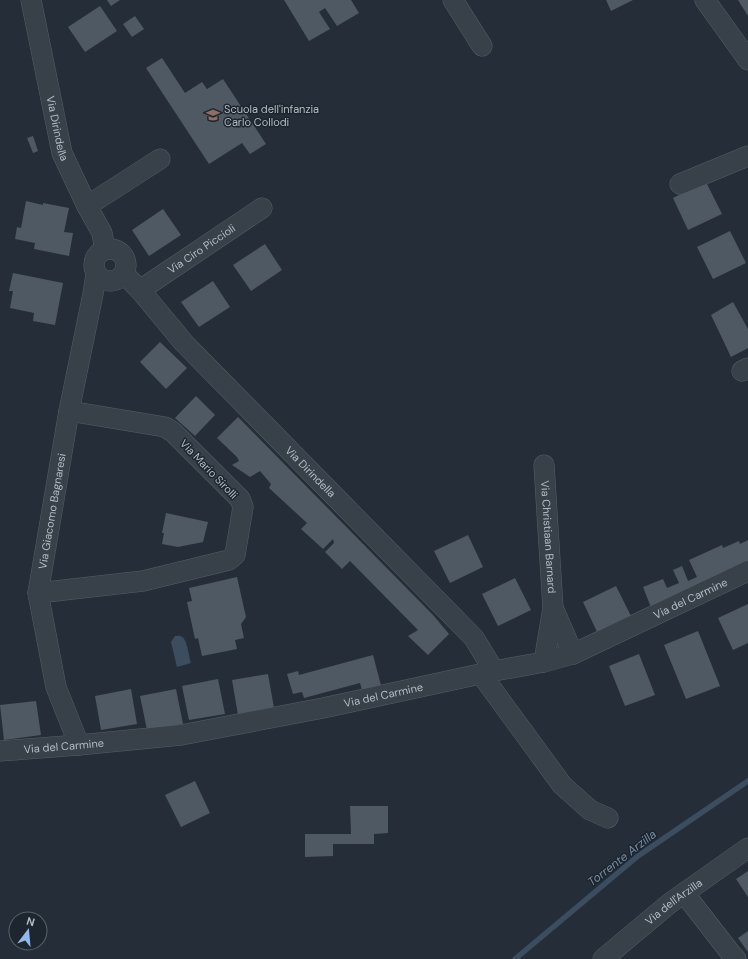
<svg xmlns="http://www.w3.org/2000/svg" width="748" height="959" font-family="'DM Sans',sans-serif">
<rect width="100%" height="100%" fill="#252e38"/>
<path fill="#3c4d60" d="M175,636C177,636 180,635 182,637C187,639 189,657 191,663L177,667L171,642Z"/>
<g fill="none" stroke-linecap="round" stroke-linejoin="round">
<path stroke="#3c4d60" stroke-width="5.5" d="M515,959L638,856L748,781"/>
</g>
<path fill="#4e5964" d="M107,0H120L111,6Z
M284,0H351L359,13L337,26L325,8L319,12L330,29L309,41Z
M606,0H633L611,11Z
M738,0H748V16Z
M100,6L117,31L85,52L68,27Z
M135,16L144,29L132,37L123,24Z
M162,58L185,93L202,82L207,89L223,79L266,144L250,154L242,143L209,164L146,68Z
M33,136L38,151L33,153L27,138Z
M706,182L722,214L688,230L673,198Z
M26,201L43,205V203L69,208L64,232L73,233L69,256L34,249L35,243L15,239L17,227L21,228Z
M163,209L181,235L149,256L132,230Z
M730,231L746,263L713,279L697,247Z
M265,244L282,270L251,291L233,265Z
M13,273L63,283L55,325L33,321L34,313L10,308L13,291H9Z
M213,281L230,307L199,327L181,302Z
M733,302L748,329V348L731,357L711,315Z
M160,342L187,368L166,389L140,362Z
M196,396L215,415L195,436L175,418Z
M238,417L433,615L449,634L428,655L408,636L418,630L350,561L342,569L325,552L334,543L333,539L323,549L301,529L307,523L269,488L271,484L260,471L250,477L232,465L239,461L237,457L217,438Z
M166,513L208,522L203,542L178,547L162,544L164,533H162Z
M468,535L483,567L450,583L434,551Z
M748,540V566L652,610L643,587L663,579L667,588L679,583L673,570L682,566L688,581L697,577L689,560L722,545L723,548L739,541L740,544Z
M237,577L246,617L241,624L244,638L235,640L237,649L202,656L198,638L195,639L187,602L192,601L189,588Z
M515,578L531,610L498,626L482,594Z
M616,586L632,618L598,634L583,602Z
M748,604V643L733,650L718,618Z
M698,631L720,686L686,699L664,645Z
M639,654L655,695L625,706L609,666Z
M373,655L382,689L363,694L360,683L304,698L302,692L293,694L287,674L298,671L299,675Z
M268,674L274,708L238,715L232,680Z
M218,679L225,714L189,720L182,686Z
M131,689L137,724L101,730L95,696Z
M176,689L183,724L147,730L140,696Z
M36,701L41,735L4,740L0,705Z
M195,781L210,813L181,827L165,795Z
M350,806H388V833L374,834V844H333V856L305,857V834H351Z
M748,871V897L736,879Z
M748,931V952L738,938Z"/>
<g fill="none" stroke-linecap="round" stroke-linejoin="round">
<defs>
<g id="minor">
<path id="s1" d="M31,0L62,153L87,206L102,233L105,250"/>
<path d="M453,0L482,46"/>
<path d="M705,0L748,60"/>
<path d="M680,184L748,156"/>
<path d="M87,206L160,159"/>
<circle cx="110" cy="265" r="16"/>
<path id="s2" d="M124,274L140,290L184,343L474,638L494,671"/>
<path id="s3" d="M140,290L262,208"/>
<path d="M742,371L748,368"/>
<path id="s4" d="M544,465L553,608L544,662"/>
<path d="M38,593L143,581L229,560L235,555L243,507L240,499L173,432L165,427L69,411"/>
<path d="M553,608L573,654"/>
<path d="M481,674L562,785L590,810L608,818"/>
<path id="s5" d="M79,745L56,687L38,593L69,411L93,294L96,274"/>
<path id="s6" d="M0,751L79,745L181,735L323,708L494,671L544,662L573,654L748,571"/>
<path d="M684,893L732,955L736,959"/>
<path id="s7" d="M603,959L670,903L748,848"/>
</g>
</defs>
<use href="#minor" stroke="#565e67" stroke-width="21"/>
<use href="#minor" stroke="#384049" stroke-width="20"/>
</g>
<defs>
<symbol id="school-bare" viewBox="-9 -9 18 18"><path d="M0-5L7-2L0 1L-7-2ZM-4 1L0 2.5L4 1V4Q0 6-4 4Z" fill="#8d6e63" stroke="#1d252e" stroke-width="2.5" paint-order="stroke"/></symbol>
</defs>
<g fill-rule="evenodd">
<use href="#school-bare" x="203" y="105" width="20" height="20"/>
</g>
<g text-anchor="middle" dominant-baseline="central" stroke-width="3" stroke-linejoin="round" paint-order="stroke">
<g font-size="11" fill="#b4bbc5" stroke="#1d252e" text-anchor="start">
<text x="224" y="109">Scuola dell'infanzia<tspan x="224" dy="13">Carlo Collodi</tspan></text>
</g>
<g font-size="11" fill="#b4bbc5" stroke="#1d252e">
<text stroke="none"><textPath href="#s1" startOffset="131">Via Dirindella</textPath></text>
<text stroke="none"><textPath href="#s3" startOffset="74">Via Ciro Piccioli</textPath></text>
<text transform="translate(209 469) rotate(46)">Via Mario Sirolli</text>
<text stroke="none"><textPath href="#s2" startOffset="272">Via Dirindella</textPath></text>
<text stroke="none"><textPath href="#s5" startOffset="241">Via Giacomo Bagnaresi</textPath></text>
<text stroke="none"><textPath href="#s4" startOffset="72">Via Christiaan Barnard</textPath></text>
<text stroke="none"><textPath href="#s6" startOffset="712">Via del Carmine</textPath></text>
<text stroke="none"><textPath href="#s6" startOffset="388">Via del Carmine</textPath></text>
<text stroke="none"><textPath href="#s6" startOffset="64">Via del Carmine</textPath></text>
<text stroke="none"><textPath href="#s7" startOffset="91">Via dell'Arzilla</textPath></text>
</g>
<g font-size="12" font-style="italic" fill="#788da5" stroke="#1d252e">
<text transform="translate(622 858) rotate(-38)">Torrente Arzilla</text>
</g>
</g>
<g transform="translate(28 931) rotate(16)"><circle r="19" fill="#1d252e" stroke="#59616a"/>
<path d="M0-3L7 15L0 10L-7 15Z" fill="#92b9eb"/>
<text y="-6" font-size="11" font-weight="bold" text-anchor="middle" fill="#b4bbc5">N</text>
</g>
</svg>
